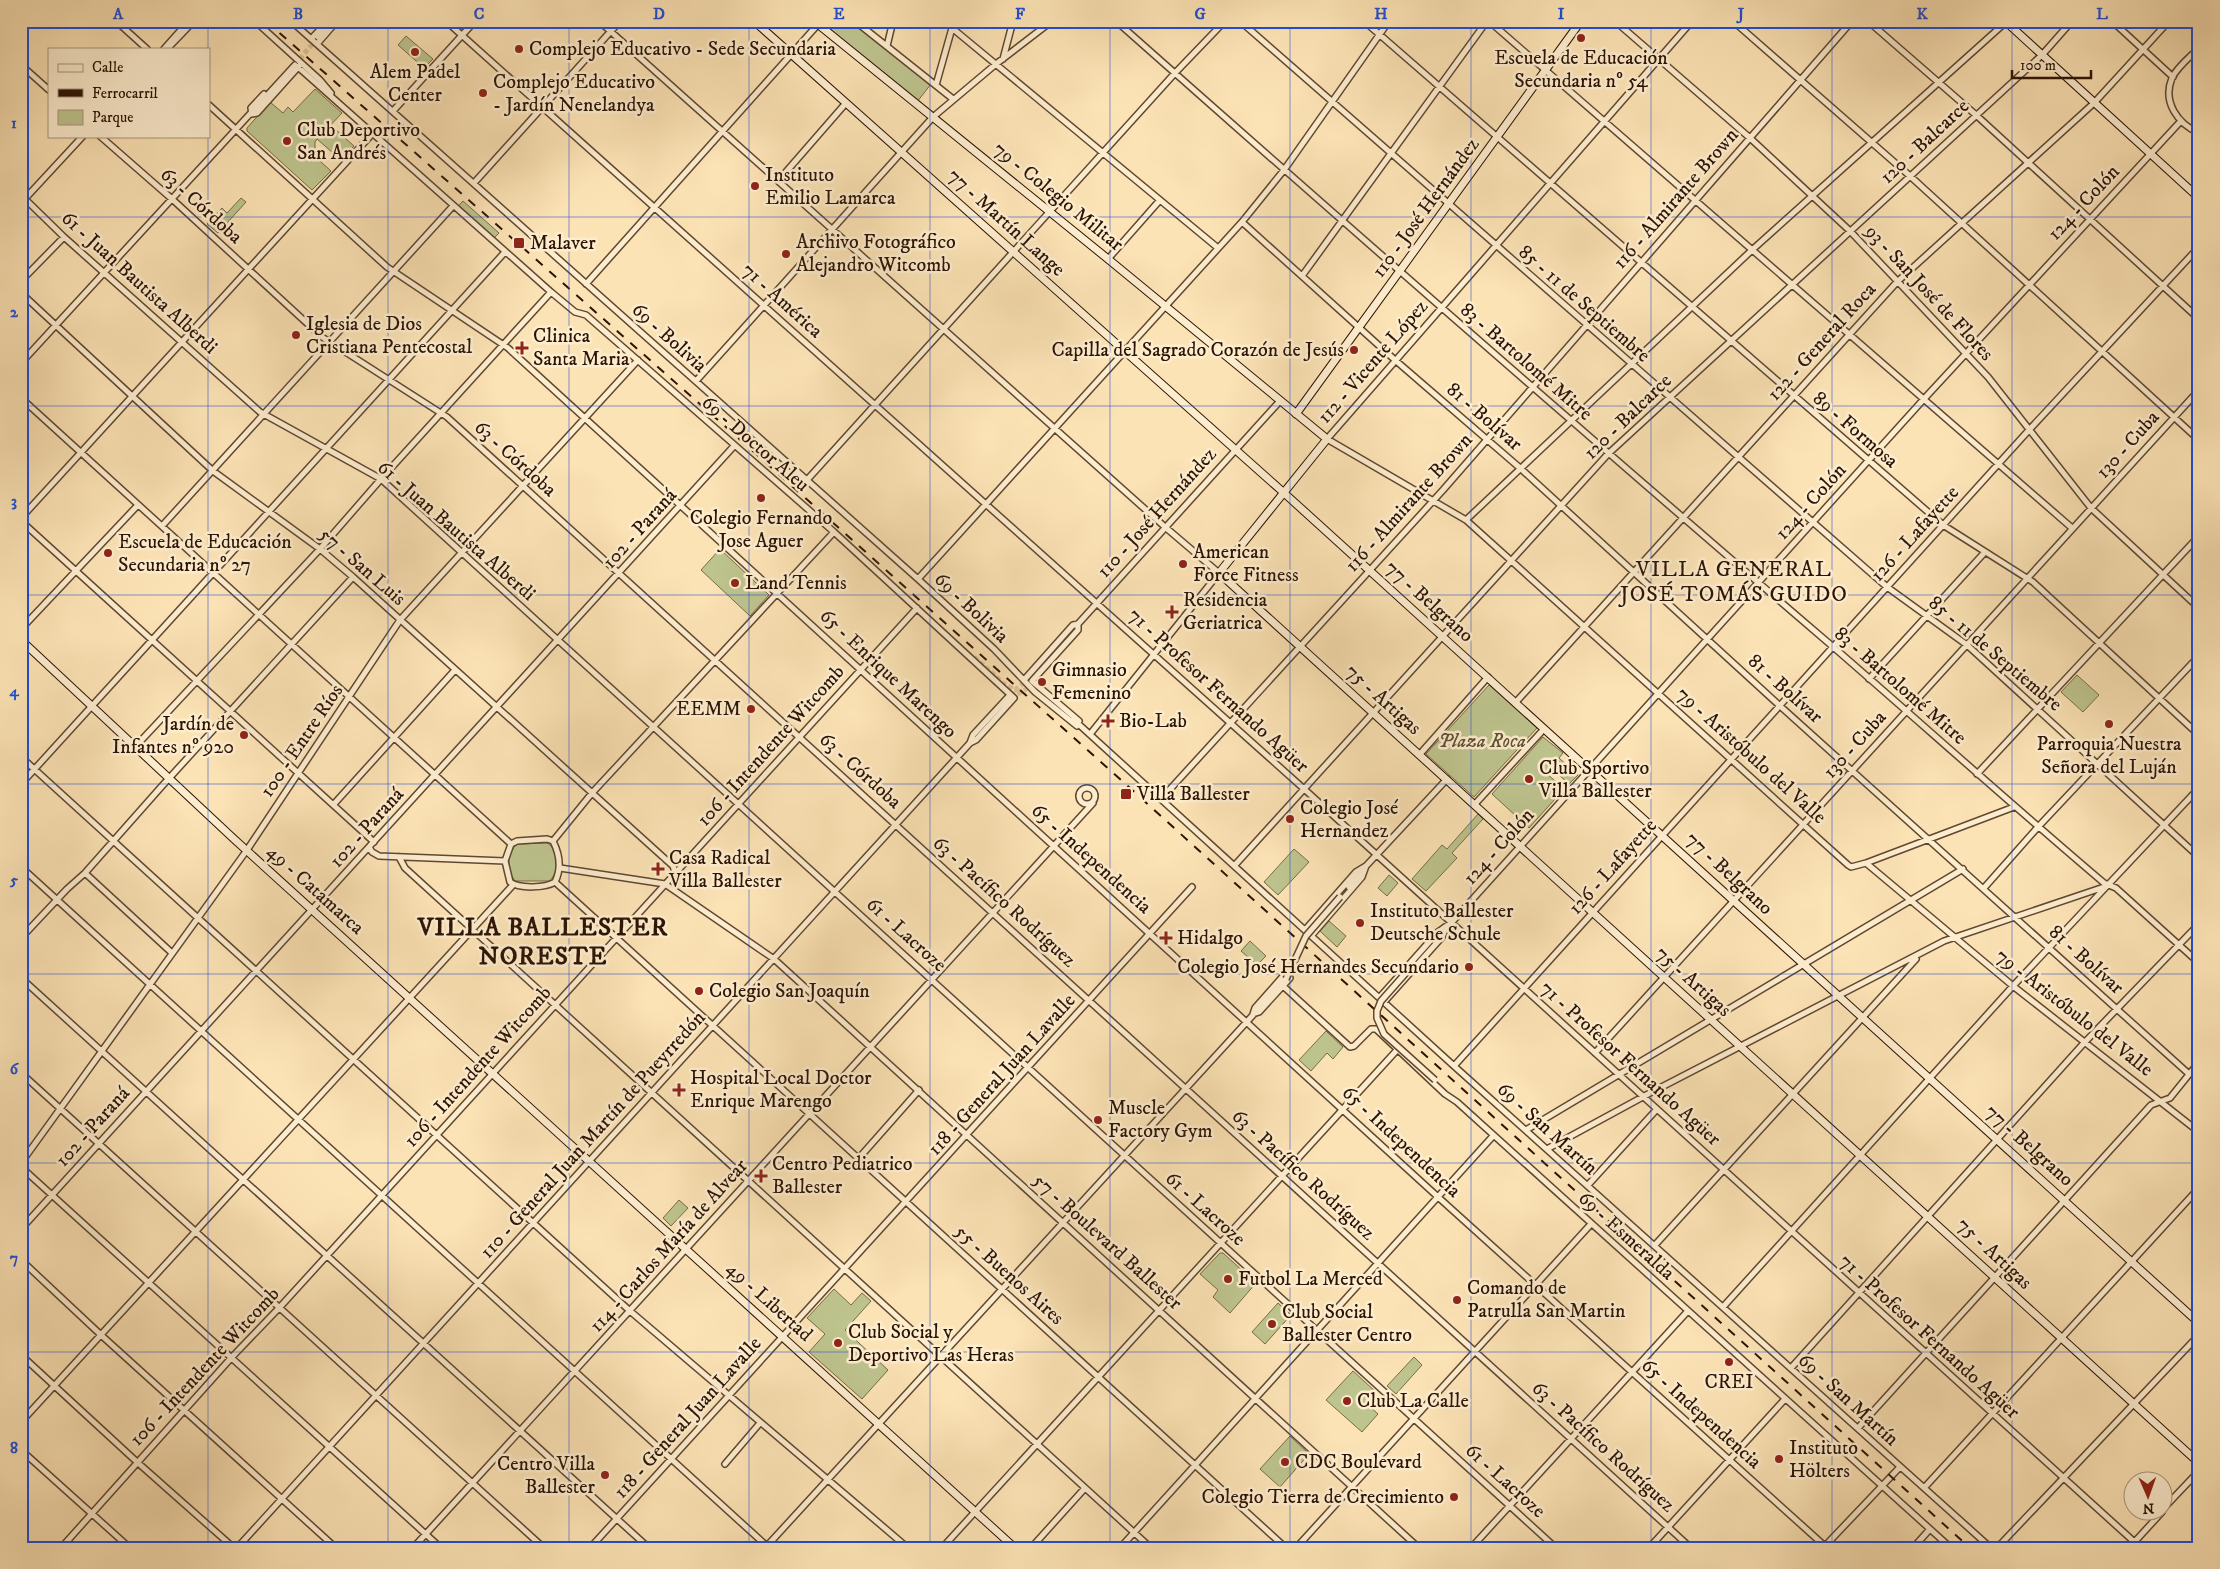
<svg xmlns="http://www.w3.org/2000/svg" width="2220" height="1569" font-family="'IM FELL DW Pica',serif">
<rect width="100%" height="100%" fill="#fce3b5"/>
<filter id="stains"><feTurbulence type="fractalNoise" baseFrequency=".004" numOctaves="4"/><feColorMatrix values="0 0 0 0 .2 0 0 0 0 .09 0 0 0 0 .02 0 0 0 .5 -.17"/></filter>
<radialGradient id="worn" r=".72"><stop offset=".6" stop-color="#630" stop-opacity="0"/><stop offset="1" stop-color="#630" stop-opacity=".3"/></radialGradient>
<path fill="#bec48e" stroke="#756c48" d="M826,21H852L931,84L917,102L824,26Z
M406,36L433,59L424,68L398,45Z
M315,89L342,113L325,131L330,136L336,130L354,146L341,160L317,139L315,142V148L311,153L331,171L312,190L247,131V128L270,102L283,113L288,107L293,112Z
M241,198L246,202L218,233L207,224L222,208L227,213Z
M463,201L499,233L494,238L458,206Z
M720,549L769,595L750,616L701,570Z
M2077,675L2099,695L2083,712L2061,692Z
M1489,685L1537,728L1474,797L1426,754Z
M1543,737L1563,753L1559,758L1578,775L1569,784L1550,767L1545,772L1564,789L1529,828L1492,794Z
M1478,814L1483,819L1452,853L1457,858L1426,891L1412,879L1442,845L1447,849Z
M547,843C559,849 560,873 549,881H515C507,870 507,858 514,847L518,844Z
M1294,849L1309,862L1278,895L1264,882Z
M1389,875L1398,883L1387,896L1378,888Z
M1329,921L1346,936L1337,947L1320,931Z
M1250,941L1266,956L1257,965L1241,951Z
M1326,1031L1343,1047L1333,1059L1327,1053L1311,1071L1299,1060Z
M679,1200L688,1208L671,1226L663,1218Z
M1220,1253H1223L1256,1283L1230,1313L1213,1297L1218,1290L1200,1274Z
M834,1289L851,1305L862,1293L871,1301L845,1330L888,1370L862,1399L809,1352L825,1334L807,1318Z
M1278,1303L1291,1315L1265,1344L1252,1332Z
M1414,1357L1422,1365L1396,1394L1387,1386Z
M1353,1371L1376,1392L1365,1402L1378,1414L1362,1432L1326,1400Z
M1290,1436L1309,1454L1280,1487L1260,1469Z"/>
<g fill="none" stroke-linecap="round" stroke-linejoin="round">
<path stroke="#ddc49a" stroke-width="5" stroke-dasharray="5 2.5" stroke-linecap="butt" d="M295,65L318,37
M974,657L1004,684L1015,690L1031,677L1078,624
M1011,698L1031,686L1070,717
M972,740L991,719"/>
<defs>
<path id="street" d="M116,21L147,49
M255,21L320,80L331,93
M291,21L918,579L994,649L1035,692L1077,726
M446,21L1303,788L2141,1548
M599,21L1165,527L1219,573L1091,733
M855,21L953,99
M1116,21C1353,231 1591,439 1831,645C1922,724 2012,805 2104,883L2116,888L2199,963
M1240,21L1887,587L1967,645L2199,857
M1364,21L1943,525L2033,582L2199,735
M1489,21L2072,528
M1615,21L1750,138L1850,231L1988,377L2091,508L2199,608
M1692,21L1327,439L1466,520L1848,865L1851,867L1866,863L2013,986L2199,1132
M1733,21L1910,176L2199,440
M1868,21L1976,115L2199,319
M2112,21L2173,77
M952,28L1218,248
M318,37L332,21
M311,39L328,21
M317,44L337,21
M887,46L893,21
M2199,48C2190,57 2177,67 2172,78C2162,102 2178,124 2199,133
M164,49L189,21
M167,49L194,21
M1003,59L1013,21
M21,65L49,90
M298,67L551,292L575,312L586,315L834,532L1014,698L976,740L970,743
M936,85L954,21
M209,105L387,267L508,348L1438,1197L1827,1548
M393,111L475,21
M252,114L251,108L264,94
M252,114L257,113L300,65
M100,136L172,199L322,337L447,417L1691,1548
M779,180L846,103
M474,183L620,21
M21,195L64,237L260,412L381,479L1556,1548
M21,203L83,136
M1242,222L1395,360L1520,468L1780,706L2189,1074
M1108,259L1160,200
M1302,276L1487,21
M21,281L64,237
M586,284L821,21
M21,293L213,471L320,549L353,577L673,866L675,872
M21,363L295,65
M696,381L933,117L996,64L1052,21
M21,398L511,844
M807,480L1175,73L1225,21
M21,518L372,134
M1466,520L1752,250L2006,22
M21,521L374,842
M162,526L453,206
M918,579L1242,222L1284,170L1389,21
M21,629L138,505
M1869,679L1985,552
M1024,680L1073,625L1078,624
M1516,702L1897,282L2094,103L2169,21
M1074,720L1454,1066L1991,1548
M1079,721L1032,681L1078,630V624L1280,401
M135,747L320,549L381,479L551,292
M1420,754L1488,677
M21,757L630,1311L908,1548
M1977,774L2199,536
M21,784L505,252
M1079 796a8 8 0 1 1 16 0a8 8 0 1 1-16 0Z
M1162,798L1443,490L1852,21
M334,804L455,670
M1475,804L1544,729
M547,839L553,841C560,855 562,868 555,882C546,888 519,889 510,882L505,861L511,844L517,841Z
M553,841L592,793L834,532
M369,847L372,852L379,856L505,861
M399,857L405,868L1151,1548
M1866,863L2014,807
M1235,865L1608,454L2042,55L2072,21
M21,867L769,1548
M560,868L665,884L774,959L1419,1548
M85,873L172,953
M555,882L1286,1548
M1349,887L1363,870
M1984,888L2038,827L2199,656
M1306,929L1356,872L1366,866L1447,779
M1312,935L1362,877L1366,866
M21,938L67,889L85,873L162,786L353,577
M1285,974L1289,975L1290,978L1259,1012L1253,1014L1255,1008Z
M21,978L649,1548
M1283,986L1350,1047L1354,1046L1371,1029H1376L1445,1094L1457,1102L1951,1548
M1380,997L1438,932L1452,922L1923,400L2180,122
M1384,1002L1442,937L1446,928
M1595,1053L2199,390
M1454,1066L2029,430L2199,247
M21,1073L544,1548
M1526,1130L1963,869
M1547,1149L1650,1093L1944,941L2107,886
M859,1158L919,1090
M21,1163L247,850L400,620L638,360
M21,1167L441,1548
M1588,1185L1657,1109
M21,1229L734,446
M1655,1245L1916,959
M21,1260L101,1335L336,1548
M1723,1307L2013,986L2199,788
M21,1355L137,1462L234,1548
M1791,1368L2084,1043L2199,924
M21,1422L513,885
M1858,1428L2151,1105L2170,1098L2199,1062
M21,1450L130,1548
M725,1464L760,1423
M1924,1488L2199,1188
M2162,1510L2199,1471
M21,1543L27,1548
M766,1547L1286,979
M1824,1547L1900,1467
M61,1548L232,1357L280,1307L917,608
M237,1548L970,743L973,735L1010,695
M413,1548L1093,803
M590,1548L1192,887
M942,1548L1397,1050
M1031,1548L1085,1488
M1120,1548L1493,1136
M1296,1548L1591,1224
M1471,1548L1687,1312
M1649,1548L1785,1399
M1913,1548L1930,1529
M1997,1548L2199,1335
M2129,1548L2162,1512"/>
<path id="secondary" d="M754,21L1283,492L2199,1323
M814,21L1108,259L1327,439L1219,573L2199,1463
M2005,21L2199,198
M1296,414L1581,21
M21,640L234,839L1015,1548"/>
</defs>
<use href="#street" stroke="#604730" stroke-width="8"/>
<use href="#secondary" stroke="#2c1303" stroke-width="9"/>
<use href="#street" stroke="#fdedcf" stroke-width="5"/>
<use href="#secondary" stroke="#fdedcf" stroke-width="7"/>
<path stroke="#2c1303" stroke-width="2" stroke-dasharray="9 9" stroke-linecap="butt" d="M266,21L736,436L1131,789L1970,1548"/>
<defs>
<path id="street-bridge" d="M1412,966L1381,1001L1377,1011V1018L1384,1034L1435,1080
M1286,979L1306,936L1340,897"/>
</defs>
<use href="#street-bridge" stroke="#604730" stroke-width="8" stroke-linecap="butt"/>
<use href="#street-bridge" stroke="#fdedcf" stroke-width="5"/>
</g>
<path fill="none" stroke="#1d4ed8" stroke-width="1" stroke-opacity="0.55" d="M208,21V49M388,21V1548M569,21V1548M749,21V1548M930,21V1548M1110,21V1548M1290,21V1548M1471,21V1548M1651,21V1548M1832,21V1548M2012,21V1548M208,136V1548M21,217H2199M21,406H2199M21,595H2199M21,784H2199M21,974H2199M21,1163H2199M21,1352H2199"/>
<g fill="#8f2418" stroke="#fdedcf" stroke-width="2">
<circle cx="1581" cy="38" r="5"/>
<circle cx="519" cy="49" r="5"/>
<circle cx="415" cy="52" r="5"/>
<circle cx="483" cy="93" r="5"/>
<circle cx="287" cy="141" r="5"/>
<circle cx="755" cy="186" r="5"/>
<rect x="513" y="237" width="12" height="12" rx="2.5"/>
<circle cx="786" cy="254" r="5"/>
<circle cx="296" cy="335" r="5"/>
<path d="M519.5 340.5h5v5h5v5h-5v5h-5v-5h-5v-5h5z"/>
<circle cx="1354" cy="350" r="5"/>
<circle cx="761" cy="498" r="5"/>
<circle cx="108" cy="553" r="5"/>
<circle cx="1183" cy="564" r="5"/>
<circle cx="735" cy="583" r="5"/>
<path d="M1169.5 604.5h5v5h5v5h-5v5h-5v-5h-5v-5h5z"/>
<circle cx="1042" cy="682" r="5"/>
<circle cx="751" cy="709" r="5"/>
<path d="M1105.5 713.5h5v5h5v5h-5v5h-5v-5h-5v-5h5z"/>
<circle cx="2109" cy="724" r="5"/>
<circle cx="244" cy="735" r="5"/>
<circle cx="1529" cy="779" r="5"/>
<rect x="1120" y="788" width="12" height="12" rx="2.5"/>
<circle cx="1290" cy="819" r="5"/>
<path d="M655.5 861.5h5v5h5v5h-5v5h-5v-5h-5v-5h5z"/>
<circle cx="1360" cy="923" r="5"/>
<path d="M1163.5 930.5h5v5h5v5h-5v5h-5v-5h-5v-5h5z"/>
<circle cx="1469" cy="967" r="5"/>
<circle cx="699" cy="991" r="5"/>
<path d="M676.5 1082.5h5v5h5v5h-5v5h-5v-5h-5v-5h5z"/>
<circle cx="1098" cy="1120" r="5"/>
<path d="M758.5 1168.5h5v5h5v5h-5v5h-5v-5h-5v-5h5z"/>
<circle cx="1228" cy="1279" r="5"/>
<circle cx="1457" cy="1300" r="5"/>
<circle cx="1272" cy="1324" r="5"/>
<circle cx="838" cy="1343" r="5"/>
<circle cx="1729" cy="1362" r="5"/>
<circle cx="1347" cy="1401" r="5"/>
<circle cx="1779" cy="1459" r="5"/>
<circle cx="1285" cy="1462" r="5"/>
<circle cx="605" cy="1475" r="5"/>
<circle cx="1454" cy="1497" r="5"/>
</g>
<g text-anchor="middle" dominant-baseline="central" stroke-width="5" stroke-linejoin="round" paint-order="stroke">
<g font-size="20" fill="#2c1303" stroke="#fdedcf" text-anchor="start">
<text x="529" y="49">Complejo Educativo - Sede Secundaria</text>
<text x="1581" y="58" text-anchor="middle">Escuela de Educación<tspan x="1581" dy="23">Secundaria nº 54</tspan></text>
<text x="415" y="72" text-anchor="middle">Alem Padel<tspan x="415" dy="23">Center</tspan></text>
<text x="493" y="82">Complejo Educativo<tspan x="493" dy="23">- Jardín Nenelandya</tspan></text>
<text x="297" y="130">Club Deportivo<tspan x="297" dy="23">San Andrés</tspan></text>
<text x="765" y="175">Instituto<tspan x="765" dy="23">Emilio Lamarca</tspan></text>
<text x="796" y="242">Archivo Fotográfico<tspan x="796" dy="23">Alejandro Witcomb</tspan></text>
<text x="530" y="243">Malaver</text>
<text x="306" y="324">Iglesia de Dios<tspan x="306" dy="23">Cristiana Pentecostal</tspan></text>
<text x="533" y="336">Clinica<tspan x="533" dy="23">Santa Maria</tspan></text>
<text x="1344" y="350" text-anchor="end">Capilla del Sagrado Corazón de Jesús</text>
<text x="761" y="518" text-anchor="middle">Colegio Fernando<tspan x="761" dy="23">Jose Aguer</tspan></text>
<text x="118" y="542">Escuela de Educación<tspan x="118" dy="23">Secundaria nº 27</tspan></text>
<text x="1193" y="552">American<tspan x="1193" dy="23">Force Fitness</tspan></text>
<text x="745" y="583">Land Tennis</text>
<text x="1183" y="600">Residencia<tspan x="1183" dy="23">Geriatrica</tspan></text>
<text x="1052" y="670">Gimnasio<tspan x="1052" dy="23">Femenino</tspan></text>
<text x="741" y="709" text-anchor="end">EEMM</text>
<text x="1119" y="721">Bio-Lab</text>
<text x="234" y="724" text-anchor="end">Jardín de<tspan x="234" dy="23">Infantes nº 920</tspan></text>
<text x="2109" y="744" text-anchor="middle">Parroquia Nuestra<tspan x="2109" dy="23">Señora del Luján</tspan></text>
<text x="1539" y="768">Club Sportivo<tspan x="1539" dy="23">Villa Ballester</tspan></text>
<text x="1137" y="794">Villa Ballester</text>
<text x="1300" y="808">Colegio José<tspan x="1300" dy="23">Hernandez</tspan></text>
<text x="669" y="858">Casa Radical<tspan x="669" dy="23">Villa Ballester</tspan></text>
<text x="1370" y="911">Instituto Ballester<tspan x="1370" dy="23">Deutsche Schule</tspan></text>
<text x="1177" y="938">Hidalgo</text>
<text x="1459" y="967" text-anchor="end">Colegio José Hernandes Secundario</text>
<text x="709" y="991">Colegio San Joaquín</text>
<text x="690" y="1078">Hospital Local Doctor<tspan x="690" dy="23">Enrique Marengo</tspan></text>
<text x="1108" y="1108">Muscle<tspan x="1108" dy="23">Factory Gym</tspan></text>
<text x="772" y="1164">Centro Pediatrico<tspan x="772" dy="23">Ballester</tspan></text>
<text x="1238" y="1279">Futbol La Merced</text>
<text x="1467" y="1288">Comando de<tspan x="1467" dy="23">Patrulla San Martin</tspan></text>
<text x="1282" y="1312">Club Social<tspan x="1282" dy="23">Ballester Centro</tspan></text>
<text x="848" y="1332">Club Social y<tspan x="848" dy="23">Deportivo Las Heras</tspan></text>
<text x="1729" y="1382" text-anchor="middle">CREI</text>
<text x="1357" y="1401">Club La Calle</text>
<text x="1789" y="1448">Instituto<tspan x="1789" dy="23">Hölters</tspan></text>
<text x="1295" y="1462">CDC Boulevard</text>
<text x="595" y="1464" text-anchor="end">Centro Villa<tspan x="595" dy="23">Ballester</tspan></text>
<text x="1444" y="1497" text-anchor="end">Colegio Tierra de Crecimiento</text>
</g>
<g font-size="20" fill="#2c1303" stroke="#fdedcf">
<text transform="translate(1925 142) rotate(-43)">120 - Balcarce</text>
<text transform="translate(1058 197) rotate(39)">79 - Colegio Militar</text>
<text transform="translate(1676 199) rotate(-49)">116 - Almirante Brown</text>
<text transform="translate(2084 203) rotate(-47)">124 - Colón</text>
<text transform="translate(201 206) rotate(42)">63 - Córdoba</text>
<text transform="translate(1426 208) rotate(-54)">110 - José Hernández</text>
<text transform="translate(1006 223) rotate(42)">77 - Martín Lange</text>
<text transform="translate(139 283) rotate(42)">61 - Juan Bautista Alberdi</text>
<text transform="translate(1929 293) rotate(47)">93 - San José de Flores</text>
<text transform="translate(782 301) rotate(42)">71 - América</text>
<text transform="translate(1584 304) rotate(41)">85 - 11 de Septiembre</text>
<text transform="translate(669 338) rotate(42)">69 - Bolivia</text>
<text transform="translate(1822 342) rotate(-48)">122 - General Roca</text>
<text transform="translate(1373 362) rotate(-49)">112 - Vicente López</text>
<text transform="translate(1526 362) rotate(41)">83 - Bartolomé Mitre</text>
<text transform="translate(1484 417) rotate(41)">81 - Bolívar</text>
<text transform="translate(1628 417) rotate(-44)">120 - Balcarce</text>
<text transform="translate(1855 430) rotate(41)">89 - Formosa</text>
<text transform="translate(755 444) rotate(41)">69 - Doctor Aleu</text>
<text transform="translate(2128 445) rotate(-48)">130 - Cuba</text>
<text transform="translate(515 459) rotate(42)">63 - Córdoba</text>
<text transform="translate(1811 502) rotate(-48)">124 - Colón</text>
<text transform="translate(1409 503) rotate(-48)">116 - Almirante Brown</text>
<text transform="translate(1157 513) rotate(-48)">110 - José Hernández</text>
<text transform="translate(640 529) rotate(-48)">102 - Paraná</text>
<text transform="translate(456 531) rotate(41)">61 - Juan Bautista Alberdi</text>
<text transform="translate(1915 534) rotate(-48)">126 - Lafayette</text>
<text transform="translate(362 567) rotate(41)">57 - San Luis</text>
<text transform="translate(1429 602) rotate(42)">77 - Belgrano</text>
<text transform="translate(971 608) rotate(43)">69 - Bolivia</text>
<text transform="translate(1995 654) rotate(40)">85 - 11 de Septiembre</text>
<text transform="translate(888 674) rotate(43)">65 - Enrique Marengo</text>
<text transform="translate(1900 686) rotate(41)">83 - Bartolomé Mitre</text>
<text transform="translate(1785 689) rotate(42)">81 - Bolívar</text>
<text transform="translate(1218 691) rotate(42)">71 - Profesor Fernando Agüer</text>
<text transform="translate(1383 700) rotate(42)">75 - Artigas</text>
<text transform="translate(302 741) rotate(-56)">100 - Entre Ríos</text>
<text transform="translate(1855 745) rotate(-48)">130 - Cuba</text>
<text transform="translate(771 746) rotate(-48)">106 - Intendente Witcomb</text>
<text transform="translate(1751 756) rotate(42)">79 - Aristóbulo del Valle</text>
<text transform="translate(860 771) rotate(42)">63 - Córdoba</text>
<text transform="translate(367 828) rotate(-48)">102 - Paraná</text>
<text transform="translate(1499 847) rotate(-48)">124 - Colón</text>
<text transform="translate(1091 859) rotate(42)">65 - Independencia</text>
<text transform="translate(1613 867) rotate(-48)">126 - Lafayette</text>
<text transform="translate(1729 874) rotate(43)">77 - Belgrano</text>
<text transform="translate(315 890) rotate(42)">49 - Catamarca</text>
<text transform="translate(1004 902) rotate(42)">63 - Pacífico Rodríguez</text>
<text transform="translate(906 935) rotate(42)">61 - Lacroze</text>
<text transform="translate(2086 960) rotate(42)">81 - Bolívar</text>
<text transform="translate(1693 982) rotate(42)">75 - Artigas</text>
<text transform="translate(2074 1013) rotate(38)">79 - Aristóbulo del Valle</text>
<text transform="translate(1630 1064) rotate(42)">71 - Profesor Fernando Agüer</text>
<text transform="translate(478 1067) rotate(-48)">106 - Intendente Witcomb</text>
<text transform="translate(1002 1075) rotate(-48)">118 - General Juan Lavalle</text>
<text transform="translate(93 1127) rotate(-48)">102 - Paraná</text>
<text transform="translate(1547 1129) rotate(42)">69 - San Martín</text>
<text transform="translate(593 1135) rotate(-48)">110 - General Juan Martín de Pueyrredón</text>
<text transform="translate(1401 1142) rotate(43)">65 - Independencia</text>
<text transform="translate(2029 1146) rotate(42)">77 - Belgrano</text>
<text transform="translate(1303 1175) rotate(42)">63 - Pacífico Rodríguez</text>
<text transform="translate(1205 1209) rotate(42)">61 - Lacroze</text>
<text transform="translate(1626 1236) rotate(42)">69 - Esmeralda</text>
<text transform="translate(1107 1242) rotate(42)">57 - Boulevard Ballester</text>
<text transform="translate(669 1246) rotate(-48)">114 - Carlos María de Alvear</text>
<text transform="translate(1994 1254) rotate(43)">75 - Artigas</text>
<text transform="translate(1009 1275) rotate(42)">55 - Buenos Aires</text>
<text transform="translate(769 1302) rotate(42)">49 - Libertad</text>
<text transform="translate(1929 1337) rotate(42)">71 - Profesor Fernando Agüer</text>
<text transform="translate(205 1367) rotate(-47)">106 - Intendente Witcomb</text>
<text transform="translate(1848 1400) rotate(42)">69 - San Martín</text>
<text transform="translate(1701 1414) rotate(42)">65 - Independencia</text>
<text transform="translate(688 1418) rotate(-48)">118 - General Juan Lavalle</text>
<text transform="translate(1603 1447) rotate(42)">63 - Pacífico Rodríguez</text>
<text transform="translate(1505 1481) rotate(42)">61 - Lacroze</text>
</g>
<g font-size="20" font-style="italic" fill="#5f5134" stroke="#fdedcf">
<text x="1482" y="741">Plaza Roca</text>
</g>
<g font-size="22" letter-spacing="1" fill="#2c1303" stroke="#fdedcf">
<text x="1734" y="569">VILLA GENERAL<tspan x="1734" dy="25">JOSÉ TOMÁS GUIDO</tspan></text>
</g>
<g font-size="25" font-weight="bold" letter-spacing="1" fill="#2c1303" stroke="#fdedcf">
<text x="543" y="927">VILLA BALLESTER<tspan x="543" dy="29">NORESTE</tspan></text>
</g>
</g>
<rect width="2220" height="1569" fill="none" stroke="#fce3b5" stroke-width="55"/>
<rect x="48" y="48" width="162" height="90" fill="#fdedcf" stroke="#a9967d"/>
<rect x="58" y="64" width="25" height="8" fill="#fdedcf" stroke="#a9967d"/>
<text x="92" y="72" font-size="15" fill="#2c1303">Calle</text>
<rect x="58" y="89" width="25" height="8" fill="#2c1303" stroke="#a9967d"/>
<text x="92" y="98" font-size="15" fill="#2c1303">Ferrocarril</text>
<rect x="58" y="110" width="25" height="15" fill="#bec48e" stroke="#a9967d"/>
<text x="92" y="122" font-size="15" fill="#2c1303">Parque</text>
<g transform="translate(2148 1496) rotate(178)"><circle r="24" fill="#fdedcf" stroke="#a9967d"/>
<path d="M0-4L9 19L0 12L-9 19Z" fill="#8f2418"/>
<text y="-8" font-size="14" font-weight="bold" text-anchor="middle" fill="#2c1303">N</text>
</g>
<path d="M2012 70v8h79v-8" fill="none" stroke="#2c1303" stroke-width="2.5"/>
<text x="2020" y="70" font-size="15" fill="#2c1303" stroke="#fdedcf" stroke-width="4" paint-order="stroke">100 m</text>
<rect x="28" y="28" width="2164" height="1514" fill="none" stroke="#1d4ed8" stroke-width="2"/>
<g font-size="16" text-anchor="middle" font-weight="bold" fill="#1d4ed8">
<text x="118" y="19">A</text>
<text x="298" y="19">B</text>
<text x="479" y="19">C</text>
<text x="659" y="19">D</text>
<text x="839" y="19">E</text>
<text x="1020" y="19">F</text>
<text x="1200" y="19">G</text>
<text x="1381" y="19">H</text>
<text x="1561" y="19">I</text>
<text x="1741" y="19">J</text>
<text x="1922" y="19">K</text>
<text x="2102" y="19">L</text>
<text x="14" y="128">1</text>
<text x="14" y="317">2</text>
<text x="14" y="506">3</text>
<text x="14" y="696">4</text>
<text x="14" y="885">5</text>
<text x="14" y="1074">6</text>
<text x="14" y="1263">7</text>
<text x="14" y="1453">8</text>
</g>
<rect width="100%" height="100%" filter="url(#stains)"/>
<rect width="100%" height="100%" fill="url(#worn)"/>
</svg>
